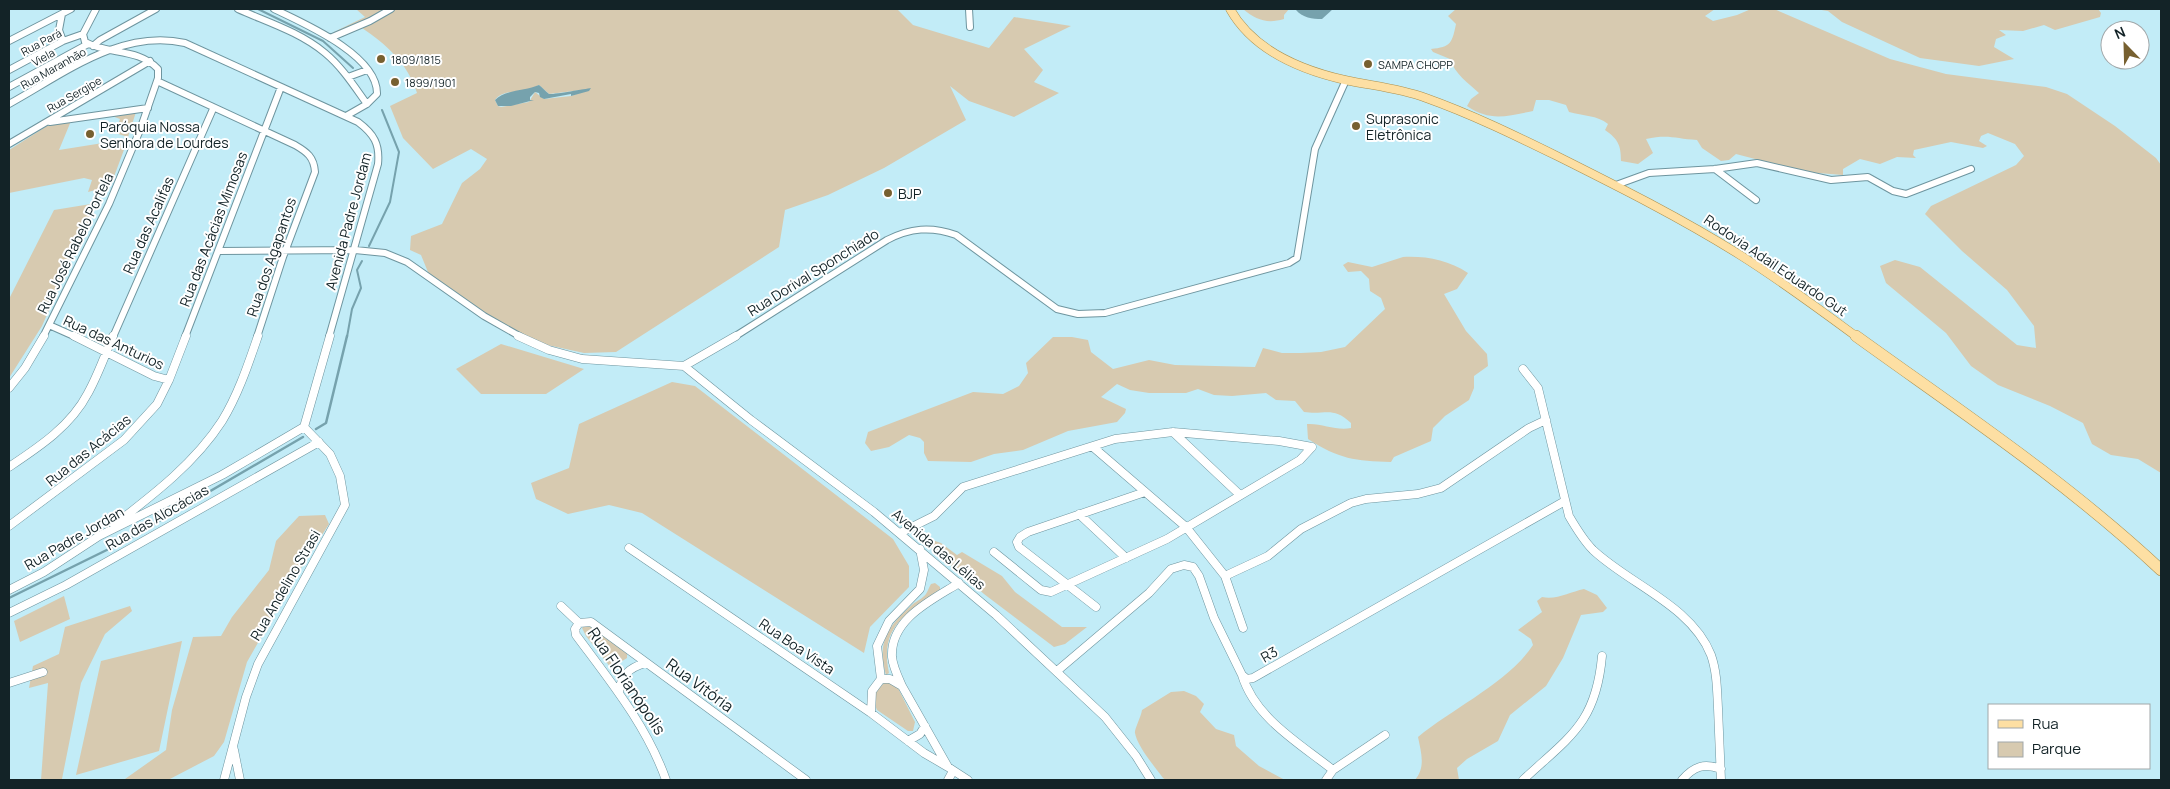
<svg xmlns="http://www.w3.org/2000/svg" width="2170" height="789" font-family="Manrope,sans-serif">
<rect width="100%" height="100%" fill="#c2ecf7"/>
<path fill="#d7cab0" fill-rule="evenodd" d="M356,9H897L913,25L989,48L1014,17L1071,26L1024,49L1043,70L1034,82L1059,93L1014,117L969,101L950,86L966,120L884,168L828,195L785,210L779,247L616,352L584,353L529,341L484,316L430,277L421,255L410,250L411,236L442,224L462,183L480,169L487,159L471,149L433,169L403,138L390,106L417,93C409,65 385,43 362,28L342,37L334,32L365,17ZM539,85L549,94L590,89L571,96L544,99L535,92L529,102L501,107L498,106L495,100C502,90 516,93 527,90C531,89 535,87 539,85Z
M1243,9H1289L1284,15V19C1267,24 1256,20 1243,9Z
M1456,9H1715L1705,16L1713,21L1737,15L1751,9H1774L1890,59L1946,74L2046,87L2067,94L2115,126L2156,158L2161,165V473L2138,459L2111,455L2092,444L2083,423L2050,406L1998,385L1971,366L1946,333L1886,283L1880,266L1895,260L1920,267L2017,345L2036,348L2034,326L2007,290L1962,251L1925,214L1931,206L2016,165L2024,156L2015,144L1988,133L1981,136L1979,141L1987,146L1983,148L1951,142L1914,150L1913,155L1916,158L1897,157L1880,164L1860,159L1843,169V175L1805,172L1736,154L1729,160L1721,161L1702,148L1697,140C1676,139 1669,134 1646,139L1653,153L1638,164L1621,161C1621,145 1618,139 1605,130L1608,124C1597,115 1583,116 1569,112L1566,105L1549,100H1536L1533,111C1507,116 1490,122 1467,106L1471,99L1479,93C1469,84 1454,73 1450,59L1433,52L1431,49C1451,47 1452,43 1456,24L1448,16Z
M1815,9H2098L2101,13L2100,17L2055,30L2044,25L2023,31L1999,30L2006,35L1996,39L1994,47L2014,59L1979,66L1920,58L1842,22L1828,11Z
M136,112L128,137L115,133L120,119L112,116Z
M71,121L59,150L128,139L112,182L103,188L88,192L92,180L84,178L9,193V150L47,126Z
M97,203L42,326L9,378V299L54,210Z
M1403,257C1427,256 1448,260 1468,273L1457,289L1444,294L1466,331L1487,354L1488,366L1474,376V388L1469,400L1445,416L1433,428L1431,441L1394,457L1391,462C1355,461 1339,459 1308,439L1307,424C1322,423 1336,431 1351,428V423C1333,406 1326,415 1304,412L1295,401L1276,400L1266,393L1232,396L1214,395L1198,389L1186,393H1149L1130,390L1117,384L1101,397L1126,409L1125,413L1117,422L1068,431L1023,450L994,454L971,462L928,461L924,453V442L920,438L909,435L889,447L871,451L865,443L868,432L973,392L1003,394L1019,386L1028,373L1026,363L1053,337H1072L1088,340L1091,352L1113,369L1149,360L1175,365L1255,367L1263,348L1282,353H1301L1321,352L1345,347L1385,309L1381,298L1370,291L1369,279L1361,271L1348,272L1343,265L1348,262L1372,267Z
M501,344L584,369L546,394H481L456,369Z
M672,382L695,386L893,539L909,566V587L870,627L864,653L642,513L609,505L568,514L536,499L531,483L569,468L579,424Z
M325,515L329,524L296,576L247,662L224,742L214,756L168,780H100L125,779L166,750L172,710L193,637L221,636L232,617L269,570L276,541L299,516Z
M932,540L941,543L957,555L962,552L1002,576L1015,592L1062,627H1087L1065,644L1054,647L984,594L928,545Z
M935,583L940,587V591C906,613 879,627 889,673L886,675C876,642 889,625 913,604C917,601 923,598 926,594C928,591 929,587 931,584Z
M1584,589L1597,595L1607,608L1603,612L1581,615L1563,658L1546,686L1510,715L1498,741L1467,759L1457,768L1459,780H1415C1426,767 1421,752 1418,737C1453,708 1509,682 1533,645L1531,639L1518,630L1542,612L1537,601L1542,597C1557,600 1570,592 1584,589Z
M64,596L70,619L20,642L14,621Z
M130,606L132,611L105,634L81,683L62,779L67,780H41L48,683L29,688L33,666L59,654L65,627Z
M588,623L627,652V658L611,668L586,636L582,628Z
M182,641L159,751L76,775L101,661Z
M886,681L897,686L915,722L913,731H908L877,710L873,700L876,691Z
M1184,691L1196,696L1204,704L1200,712L1216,729L1234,735L1236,746L1259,766L1285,780H1166L1163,778C1155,767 1137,746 1135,733C1134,730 1141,717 1142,710L1171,692Z"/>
<path fill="#76a2ad" d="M1298,9H1333L1322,19C1312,19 1303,18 1296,10Z
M539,85C542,87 546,92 549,94C551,95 585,89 591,88L589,91L571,96V94L544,99L540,97L539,93L535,92L530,97V100H534L511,106H498L495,100C504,90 525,91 539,85Z"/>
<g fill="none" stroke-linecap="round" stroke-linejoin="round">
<path stroke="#76a2ad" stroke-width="2" d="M258,9L323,41L353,68
M369,246L390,202L399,152L382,110
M347,337L352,309L361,288L357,270L362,261"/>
<path stroke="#76a2ad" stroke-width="2.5" d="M316,429L326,423L347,336
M9,598L123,542L303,437"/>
<defs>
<path id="minor-far1" d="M238,9C267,22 300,32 325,53C342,67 354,86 367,104
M274,9C303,23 378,55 377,94L367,104L346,116
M969,9L970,27
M62,14L59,30L63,41
M330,38L370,21L391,9
M9,41L71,9
M93,46L100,40L156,9
M9,70L63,41L83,34
M348,77L367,70
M157,81L295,145C307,152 314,157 315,172L283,257L257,337
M9,87L88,44
M9,104C62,75 121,28 185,43L358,122C374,134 380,144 378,164L329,337
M50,122L148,108
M9,144L150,61
M1715,169L1756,200
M1616,185L1649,173L1715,169L1757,163L1831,180L1868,177L1893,191L1906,194L1971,169
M218,251L355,250L385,253L407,262L484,316L521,337
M49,325L76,337
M43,337L109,204L140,130L158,78V69C138,48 109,55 85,42L83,34L96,9
M113,337L213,109
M185,337L281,87
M734,337L887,240C910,228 931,226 956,235L1057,309L1078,314L1105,313L1289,263L1297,258L1315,149L1346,80"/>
<path id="minor" d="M74,336L154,376L169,380
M518,336L549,350L582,359L684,366L736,336
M684,366L751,420L874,512L996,615L1105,717L1136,756L1151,780
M1523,369L1538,388L1569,516C1576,528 1583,540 1593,550C1629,584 1692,606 1711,655C1717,672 1717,690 1718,708C1719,732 1720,756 1721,780
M9,388L25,368L44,336
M1173,432L1240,495
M1093,447L1186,527L1225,576L1243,628
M9,467C39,447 71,426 88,393C98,375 105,355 113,336
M1079,514L1126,558
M114,525C153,495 195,463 222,421C238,395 248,365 258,336
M9,526L124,440L157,404L169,380L186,336
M900,533L934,516L963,487L1115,439L1173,432L1279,441L1312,447
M629,548L871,713L924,753L948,767
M994,552L1041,590L1051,592L1167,539L1300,460L1312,447
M1225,576L1268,556L1301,529L1351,503L1366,499L1418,494L1441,488L1529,428L1546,420
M9,590L44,572L99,536L222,475L304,427L330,336
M561,606L579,623
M1096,607L1019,547L1017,542L1020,537L1028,532L1145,492
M9,613L66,585L319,442
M1057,671L1149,593L1171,569L1184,565L1193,567L1199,576L1214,618L1242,675L1247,679L1253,678L1565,501
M1242,675C1255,718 1299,743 1333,770
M881,679L877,646L889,621L920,589L924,570L920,549
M881,679H890L902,686L948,767L968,780
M9,683L43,672
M902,686C898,677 893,667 892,657C890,619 932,600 959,583
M619,692C621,675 629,668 645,663
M871,713L872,691L881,679
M908,741L920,734L925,726
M234,750L240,780
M224,780L246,697L258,664L345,505L340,476L330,454L304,427
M666,780C647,726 610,681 576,635L575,629L579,623L591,622L806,780
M948,780L953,771
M1326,780L1333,770L1385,735
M1523,780C1569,737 1596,724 1602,656
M1682,780C1694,766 1704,763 1721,769"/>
<path id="major-far1" d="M1230,9C1253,50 1301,70 1345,80C1373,86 1399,88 1426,98C1471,114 1514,135 1557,156C1619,187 1681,218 1740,255C1780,280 1819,309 1857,337"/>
<path id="major" d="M1856,336C1960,411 2067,482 2161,570"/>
</defs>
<use href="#minor-far1" stroke="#6e959f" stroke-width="8"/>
<use href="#minor" stroke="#6e959f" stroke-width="9"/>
<use href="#major-far1" stroke="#aa904f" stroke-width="9"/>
<use href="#major" stroke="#aa904f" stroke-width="12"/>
<use href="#minor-far1" stroke="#fff" stroke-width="6"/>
<use href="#minor" stroke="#fff" stroke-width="8"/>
<use href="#major-far1" stroke="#fddfa3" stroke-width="8"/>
<use href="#major" stroke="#fddfa3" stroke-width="11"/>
</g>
<g fill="#776030" stroke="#fff" stroke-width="2">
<circle cx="381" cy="59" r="5"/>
<circle cx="1368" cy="64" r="5"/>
<circle cx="395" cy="82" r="5"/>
<circle cx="1356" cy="126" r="5"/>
<circle cx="90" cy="134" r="5"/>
<circle cx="888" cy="193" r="5"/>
</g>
<g text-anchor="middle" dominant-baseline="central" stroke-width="4" stroke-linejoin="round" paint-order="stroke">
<g font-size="11" fill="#132327" stroke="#fff">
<text transform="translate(41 42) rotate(-28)">Rua Pará</text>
<text transform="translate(43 57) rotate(-29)">Viela</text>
<text transform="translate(53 68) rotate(-29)">Rua Maranhão</text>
<text transform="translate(74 94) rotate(-30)">Rua Sergipe</text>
</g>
<g font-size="11" fill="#132327" stroke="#fff" text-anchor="start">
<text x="391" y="59">1809/1815</text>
<text x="1378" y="64">SAMPA CHOPP</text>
<text x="405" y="82">1899/1901</text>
</g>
<g font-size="14" fill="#132327" stroke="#fff" text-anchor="start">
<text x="1366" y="118">Suprasonic<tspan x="1366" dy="16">Eletrônica</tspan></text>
<text x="100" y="126">Paróquia Nossa<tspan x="100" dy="16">Senhora de Lourdes</tspan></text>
<text x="898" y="193">BJP</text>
</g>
<g font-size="14" fill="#132327" stroke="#fff">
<text transform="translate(348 221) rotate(-75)">Avenida Padre Jordam</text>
<text transform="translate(148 225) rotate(-66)">Rua das Acalifas</text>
<text transform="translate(213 229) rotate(-69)">Rua das Acácias Mimosas</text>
<text transform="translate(75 243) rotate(-64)">Rua José Rabelo Portela</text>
<text transform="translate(271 257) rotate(-71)">Rua dos Agapantos</text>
<text transform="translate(1776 265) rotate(34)">Rodovia Adail Eduardo Gut</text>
<text transform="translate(813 272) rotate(-32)">Rua Dorival Sponchiado</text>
<text transform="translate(114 342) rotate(25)">Rua das Anturios</text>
<text transform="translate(88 450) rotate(-39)">Rua das Acácias</text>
<text transform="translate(157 517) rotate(-30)">Rua das Alocácias</text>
<text transform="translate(74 538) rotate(-30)">Rua Padre Jordan</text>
<text transform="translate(939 549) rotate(40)">Avenida das Lélias</text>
<text transform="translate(285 585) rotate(-60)">Rua Andelino Strasi</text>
<text transform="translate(797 646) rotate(34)">Rua Boa Vista</text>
<text transform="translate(1269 654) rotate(-30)">R3</text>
</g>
<g font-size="16" fill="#132327" stroke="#fff">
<text transform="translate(627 681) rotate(56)">Rua Florianópolis</text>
<text transform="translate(700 685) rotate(36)">Rua Vitória</text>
</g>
</g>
<rect width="2170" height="789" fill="none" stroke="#132327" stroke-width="20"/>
<rect x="1988" y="704" width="162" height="65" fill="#ffffff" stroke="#a1a7a9"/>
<rect x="1998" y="720" width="25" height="8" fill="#fddfa3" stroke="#a1a7a9"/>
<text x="2032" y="729" font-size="15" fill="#132327">Rua</text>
<rect x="1998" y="742" width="25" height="15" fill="#d7cab0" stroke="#a1a7a9"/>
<text x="2032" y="754" font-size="15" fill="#132327">Parque</text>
<g transform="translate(2125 45) rotate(337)"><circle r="24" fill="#ffffff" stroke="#a1a7a9"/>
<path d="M0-4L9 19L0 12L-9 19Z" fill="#776030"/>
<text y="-8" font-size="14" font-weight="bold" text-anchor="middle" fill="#132327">N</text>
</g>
</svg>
